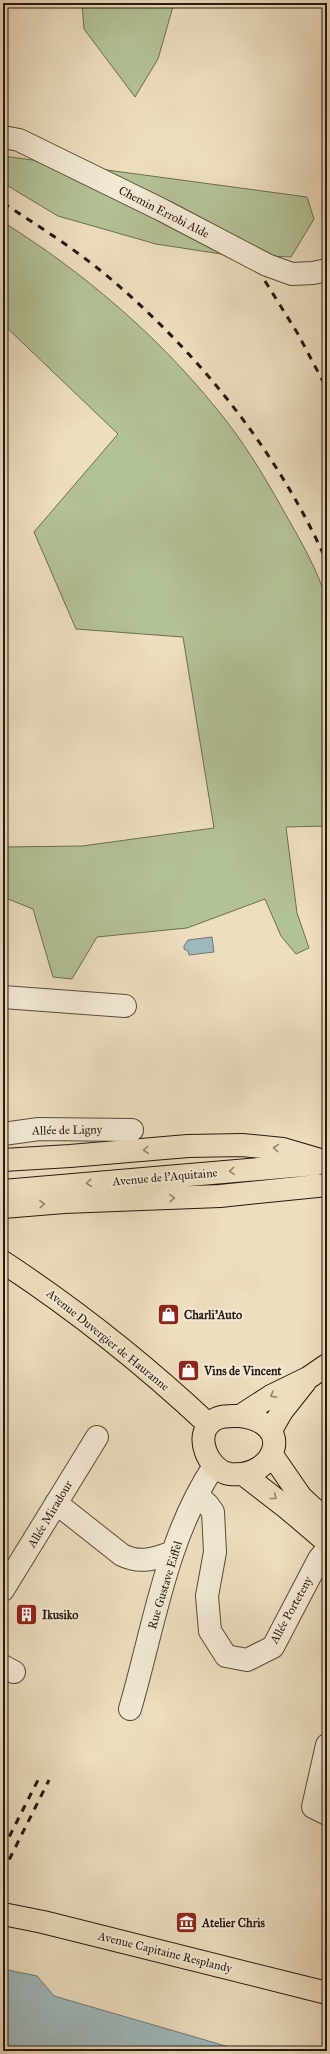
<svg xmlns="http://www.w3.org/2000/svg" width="330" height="2054" font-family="'IM FELL Great Primer',serif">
<rect width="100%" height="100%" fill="#eddebf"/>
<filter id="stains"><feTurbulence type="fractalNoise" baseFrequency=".005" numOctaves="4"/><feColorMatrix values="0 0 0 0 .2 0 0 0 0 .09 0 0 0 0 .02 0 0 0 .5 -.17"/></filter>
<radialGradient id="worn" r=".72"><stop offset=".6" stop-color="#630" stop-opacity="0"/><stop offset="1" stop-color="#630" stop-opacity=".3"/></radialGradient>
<path fill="#b3c296" stroke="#6d6d53" d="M82,3H174L158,59L135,97L84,29Z
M3,156L307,197L314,219L291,257L221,254L156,244L58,216L3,183Z
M3,222C83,272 156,334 216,408C242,439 263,474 282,508C299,538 317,568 327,601V826L286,827L297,913L309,948L296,954L281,936L265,899L187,928L97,937L72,979L53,977L33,909L3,897V847L82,846L214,828L183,637L76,629L34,532L118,434L3,324Z"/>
<path fill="#9eb9bd" stroke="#6e7978" d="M212,937L214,952L189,955L188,951L184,949V946L188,940Z
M3,1969L37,1976L54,1996L243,2051H3Z"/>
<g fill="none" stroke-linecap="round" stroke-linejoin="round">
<defs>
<path id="minor" d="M3,137L19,140L162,210L267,265L292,274L313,273L327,270
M3,997L125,1006
M3,1134L39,1129L132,1130
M197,1495L208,1505L213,1512L215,1552L207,1596L210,1631L226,1656L247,1660L273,1647L319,1559L327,1549
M56,1503L122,1555C140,1564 155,1559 173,1552
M3,1590L97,1437
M3,1666L14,1672
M130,1709C154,1627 166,1538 214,1466
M327,1745L313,1807L327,1814"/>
<path id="major" d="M3,1160L70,1156L188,1146L242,1145L283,1149L327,1162
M3,1191L316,1164
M3,1207L64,1202L220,1196L327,1185
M3,1262C76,1310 144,1364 208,1424
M240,1416C297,1423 275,1479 230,1474C208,1471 192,1434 214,1420C221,1415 232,1416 240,1416Z
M240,1416L271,1396L308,1378L327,1365
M271,1430L282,1411L305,1382
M272,1455L301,1497L327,1521
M243,1474L287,1508L327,1542
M3,1914L43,1922L327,1993"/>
</defs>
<use href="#minor" stroke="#584a3c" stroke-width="24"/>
<use href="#major" stroke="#271810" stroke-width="24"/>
<use href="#minor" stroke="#f3ead5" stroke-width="22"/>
<use href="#major" stroke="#eddebf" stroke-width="22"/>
<path stroke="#271810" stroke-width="3" stroke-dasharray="7 7" stroke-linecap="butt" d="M3,203C40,227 78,251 112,280C202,357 279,454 327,562
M265,281L298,334L327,389
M3,1849L40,1776
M3,1872L49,1780"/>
</g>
<defs><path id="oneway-chevron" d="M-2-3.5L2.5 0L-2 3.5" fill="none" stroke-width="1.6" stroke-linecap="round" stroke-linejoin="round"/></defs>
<g stroke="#948570">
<use href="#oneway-chevron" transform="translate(276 1148) rotate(-175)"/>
<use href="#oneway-chevron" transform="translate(146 1150) rotate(175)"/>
<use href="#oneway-chevron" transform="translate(232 1171) rotate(175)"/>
<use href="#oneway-chevron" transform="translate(89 1183) rotate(175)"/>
<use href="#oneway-chevron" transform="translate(172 1198) rotate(-2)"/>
<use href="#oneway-chevron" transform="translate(42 1204) rotate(-3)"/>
<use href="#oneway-chevron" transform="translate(273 1395) rotate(152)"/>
<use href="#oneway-chevron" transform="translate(274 1497) rotate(38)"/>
</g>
<defs>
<symbol id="shop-square" viewBox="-11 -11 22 22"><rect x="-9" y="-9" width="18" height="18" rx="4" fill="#8f2418" stroke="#f3ead5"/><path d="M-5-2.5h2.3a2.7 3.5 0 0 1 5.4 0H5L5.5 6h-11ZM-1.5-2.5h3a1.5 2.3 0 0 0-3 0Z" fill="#fff"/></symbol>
<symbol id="building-square" viewBox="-11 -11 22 22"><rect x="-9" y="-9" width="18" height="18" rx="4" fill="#8f2418" stroke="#f3ead5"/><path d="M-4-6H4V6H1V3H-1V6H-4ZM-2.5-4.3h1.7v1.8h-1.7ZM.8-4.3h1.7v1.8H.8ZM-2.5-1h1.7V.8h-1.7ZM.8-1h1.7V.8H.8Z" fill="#fff"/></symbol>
<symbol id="museum-square" viewBox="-11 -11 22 22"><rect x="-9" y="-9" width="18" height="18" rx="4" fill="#8f2418" stroke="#f3ead5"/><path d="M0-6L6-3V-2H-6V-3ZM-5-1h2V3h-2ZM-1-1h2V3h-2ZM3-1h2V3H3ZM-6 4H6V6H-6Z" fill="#fff"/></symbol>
</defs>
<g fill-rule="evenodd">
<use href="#shop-square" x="156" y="1302" width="25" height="25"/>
<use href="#shop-square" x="176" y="1358" width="25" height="25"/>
<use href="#building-square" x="14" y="1602" width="25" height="25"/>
<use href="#museum-square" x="174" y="1910" width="25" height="25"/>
</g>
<g text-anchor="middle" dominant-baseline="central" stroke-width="4" stroke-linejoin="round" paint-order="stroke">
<g font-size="12" fill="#271810" stroke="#f3ead5">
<text transform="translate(164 212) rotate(27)">Chemin Errobi Alde</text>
<text transform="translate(67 1130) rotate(-1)">Allée de Ligny</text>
<text transform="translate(165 1177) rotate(-5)">Avenue de l'Aquitaine</text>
<text transform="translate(108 1340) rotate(39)">Avenue Duvergier de Hauranne</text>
<text transform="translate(50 1514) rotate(-59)">Allée Miradour</text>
<text transform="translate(165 1585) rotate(-73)">Rue Gustave Eiffel</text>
<text transform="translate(291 1610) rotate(-61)">Allée Porteteny</text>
<text transform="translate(165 1952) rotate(14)">Avenue Capitaine Resplandy</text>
</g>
<g font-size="12" font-weight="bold" fill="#271810" stroke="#f3ead5" text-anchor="start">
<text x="184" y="1315">Charli'Auto</text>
<text x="204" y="1371">Vins de Vincent</text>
<text x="42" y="1615">Ikusiko</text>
<text x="202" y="1923">Atelier Chris</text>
</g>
</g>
<rect width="330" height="2054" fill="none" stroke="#eddebf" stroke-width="16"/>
<rect x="4" y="4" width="322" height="2046" fill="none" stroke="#271810" stroke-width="2"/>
<rect x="8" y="8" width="314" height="2038" fill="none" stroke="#271810"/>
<rect width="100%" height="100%" filter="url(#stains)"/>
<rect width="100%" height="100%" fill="url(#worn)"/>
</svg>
